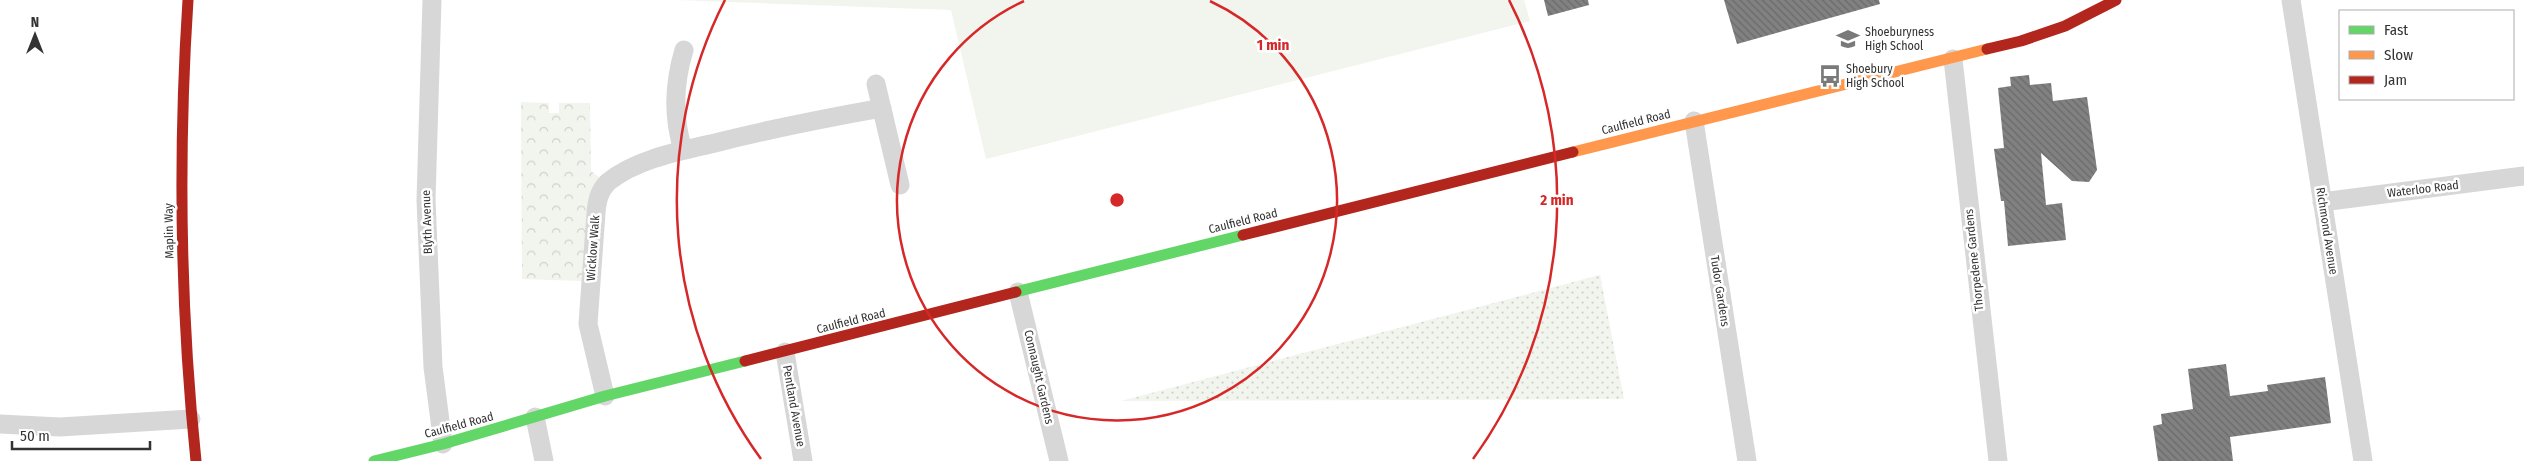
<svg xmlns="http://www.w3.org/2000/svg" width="2524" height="461" font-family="'Fira Sans Condensed',sans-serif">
<defs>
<pattern id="park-crowns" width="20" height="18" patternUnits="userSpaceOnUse" patternTransform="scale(1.25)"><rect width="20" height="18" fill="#f1f5ed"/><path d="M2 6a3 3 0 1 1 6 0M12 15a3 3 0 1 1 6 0" fill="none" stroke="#cfd2cc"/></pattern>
<pattern id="garden-dots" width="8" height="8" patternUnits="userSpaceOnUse" patternTransform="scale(1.25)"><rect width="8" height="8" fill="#f1f5ed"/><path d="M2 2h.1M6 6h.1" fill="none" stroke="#cfd2cc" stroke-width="1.8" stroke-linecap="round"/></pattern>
<pattern id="building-back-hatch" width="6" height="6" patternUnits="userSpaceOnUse" patternTransform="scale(1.25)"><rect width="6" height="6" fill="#818181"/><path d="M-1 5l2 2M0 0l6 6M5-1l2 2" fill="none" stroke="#6a6a6a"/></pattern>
</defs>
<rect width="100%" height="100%" fill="#fff"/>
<path fill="#f1f5ed" d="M676,0H1524L1530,21L986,159L951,10Z"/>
<path fill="url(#park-crowns)" d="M521,102L549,103V113H559V103H590L591,171L601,179L589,201L582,281L522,279Z"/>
<path fill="url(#garden-dots)" d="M1600,275L1624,399L1121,401Z"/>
<path fill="url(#building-back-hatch)" d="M1544,0H1588L1589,5L1548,16Z
M1724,0H1879L1880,4L1737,44Z
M2029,75L2030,85L2051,83L2053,101L2087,97L2097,170L2089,182L2072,181L2041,153L2046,205L2062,203L2066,240L2008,246L2004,201H2001L1994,149L2004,148L1998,88L2011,86L2010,77Z
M2226,364L2230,396L2268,391L2267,385L2325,377L2331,423L2230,437L2233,461H2158L2153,426L2162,424L2161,414L2193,409L2188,369Z"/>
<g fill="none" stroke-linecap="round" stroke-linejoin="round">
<path stroke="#d7d7d7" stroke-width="19" d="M432,0L426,200L433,367L443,444
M2291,0L2363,461
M1953,59L1998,461
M876,84L900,185
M1694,121L1747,461
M683,150C673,118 674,83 684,50
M2322,202L2524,176
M1018,292L1059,461
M785,352L803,461
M605,396L588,324L596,213C597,201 599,191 608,182C636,159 680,151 715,143C770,129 826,118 882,108
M535,417L544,461
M0,424L60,427L191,419"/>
<path stroke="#63d668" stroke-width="11" d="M1016,292L1243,235
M374,461L443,444L605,396L745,361"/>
<path stroke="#ff974d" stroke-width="11" d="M1573,152L1987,49"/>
<path stroke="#b3261e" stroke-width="11" d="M188,0C178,154 180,307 196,461
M1987,49L2021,41L2065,26L2116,0
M1243,235L1573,152
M745,361L1016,292"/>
</g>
<g fill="none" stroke="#d62828" stroke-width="2.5">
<path d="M1210 1A220 220 0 1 1 1024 1"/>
<path d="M761 459A440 440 0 0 1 725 0M1509 0A440 440 0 0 1 1473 459"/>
</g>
<defs>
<symbol id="school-bare" viewBox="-9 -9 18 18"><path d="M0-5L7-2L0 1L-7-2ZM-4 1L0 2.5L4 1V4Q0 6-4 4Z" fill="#7a7a7a" stroke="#fff" stroke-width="2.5" paint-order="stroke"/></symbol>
<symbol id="bus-bare" viewBox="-9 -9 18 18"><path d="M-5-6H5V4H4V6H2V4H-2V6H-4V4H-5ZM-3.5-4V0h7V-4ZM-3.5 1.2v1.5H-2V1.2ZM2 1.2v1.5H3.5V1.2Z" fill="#7a7a7a" stroke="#fff" stroke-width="2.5" paint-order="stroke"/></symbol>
</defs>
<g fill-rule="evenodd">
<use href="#school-bare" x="1832" y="23" width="32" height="32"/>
<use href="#bus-bare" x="1814" y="60" width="32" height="32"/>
</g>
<g text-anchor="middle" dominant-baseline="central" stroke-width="5" stroke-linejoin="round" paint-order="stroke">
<g font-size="12" fill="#333" stroke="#fff" text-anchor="start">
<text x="1865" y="32">Shoeburyness<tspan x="1865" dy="14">High School</tspan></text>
<text x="1846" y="69">Shoebury<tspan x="1846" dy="14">High School</tspan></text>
</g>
<g font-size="12" fill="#333" stroke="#fff">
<text transform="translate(1636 122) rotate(-14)">Caulfield Road</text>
<text transform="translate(2423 189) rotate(-7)">Waterloo Road</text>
<text transform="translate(1243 221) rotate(-14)">Caulfield Road</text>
<text transform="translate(427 222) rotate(-92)">Blyth Avenue</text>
<text transform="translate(169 231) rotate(-91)">Maplin Way</text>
<text transform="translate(2327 231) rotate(81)">Richmond Avenue</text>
<text transform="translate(593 248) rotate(-86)">Wicklow Walk</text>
<text transform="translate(1974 260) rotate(-96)">Thorpedene Gardens</text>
<text transform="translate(1720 291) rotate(81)">Tudor Gardens</text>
<text transform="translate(851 321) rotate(-14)">Caulfield Road</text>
<text transform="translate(1039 377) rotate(77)">Connaught Gardens</text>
<text transform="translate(794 406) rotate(80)">Pentland Avenue</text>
<text transform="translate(459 425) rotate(-15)">Caulfield Road</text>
</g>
</g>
<circle cx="1117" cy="200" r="8" fill="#d62828" stroke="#fff" stroke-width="2.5"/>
<g font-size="15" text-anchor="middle" font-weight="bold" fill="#d62828" stroke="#fff" stroke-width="5" stroke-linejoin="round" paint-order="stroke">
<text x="1273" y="50">1 min</text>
<text x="1557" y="205">2 min</text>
</g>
<rect x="2339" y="10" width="175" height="90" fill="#ffffff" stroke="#adadad"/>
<rect x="2349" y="26" width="25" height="8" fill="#63d668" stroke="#adadad"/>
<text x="2384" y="35" font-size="15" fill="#333333">Fast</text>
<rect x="2349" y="51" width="25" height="8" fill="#ff974d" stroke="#adadad"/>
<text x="2384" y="60" font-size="15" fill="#333333">Slow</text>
<rect x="2349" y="76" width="25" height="8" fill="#b3261e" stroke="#adadad"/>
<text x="2384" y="85" font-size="15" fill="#333333">Jam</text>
<g transform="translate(35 35)" stroke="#ffffff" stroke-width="4" paint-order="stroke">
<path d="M0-4L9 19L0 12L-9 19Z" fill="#333333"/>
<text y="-8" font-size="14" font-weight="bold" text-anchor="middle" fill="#333333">N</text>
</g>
<path d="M12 441v8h138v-8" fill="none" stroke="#333333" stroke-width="2.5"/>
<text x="20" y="441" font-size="15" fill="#333333" stroke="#ffffff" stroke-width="4" paint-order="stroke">50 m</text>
</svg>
